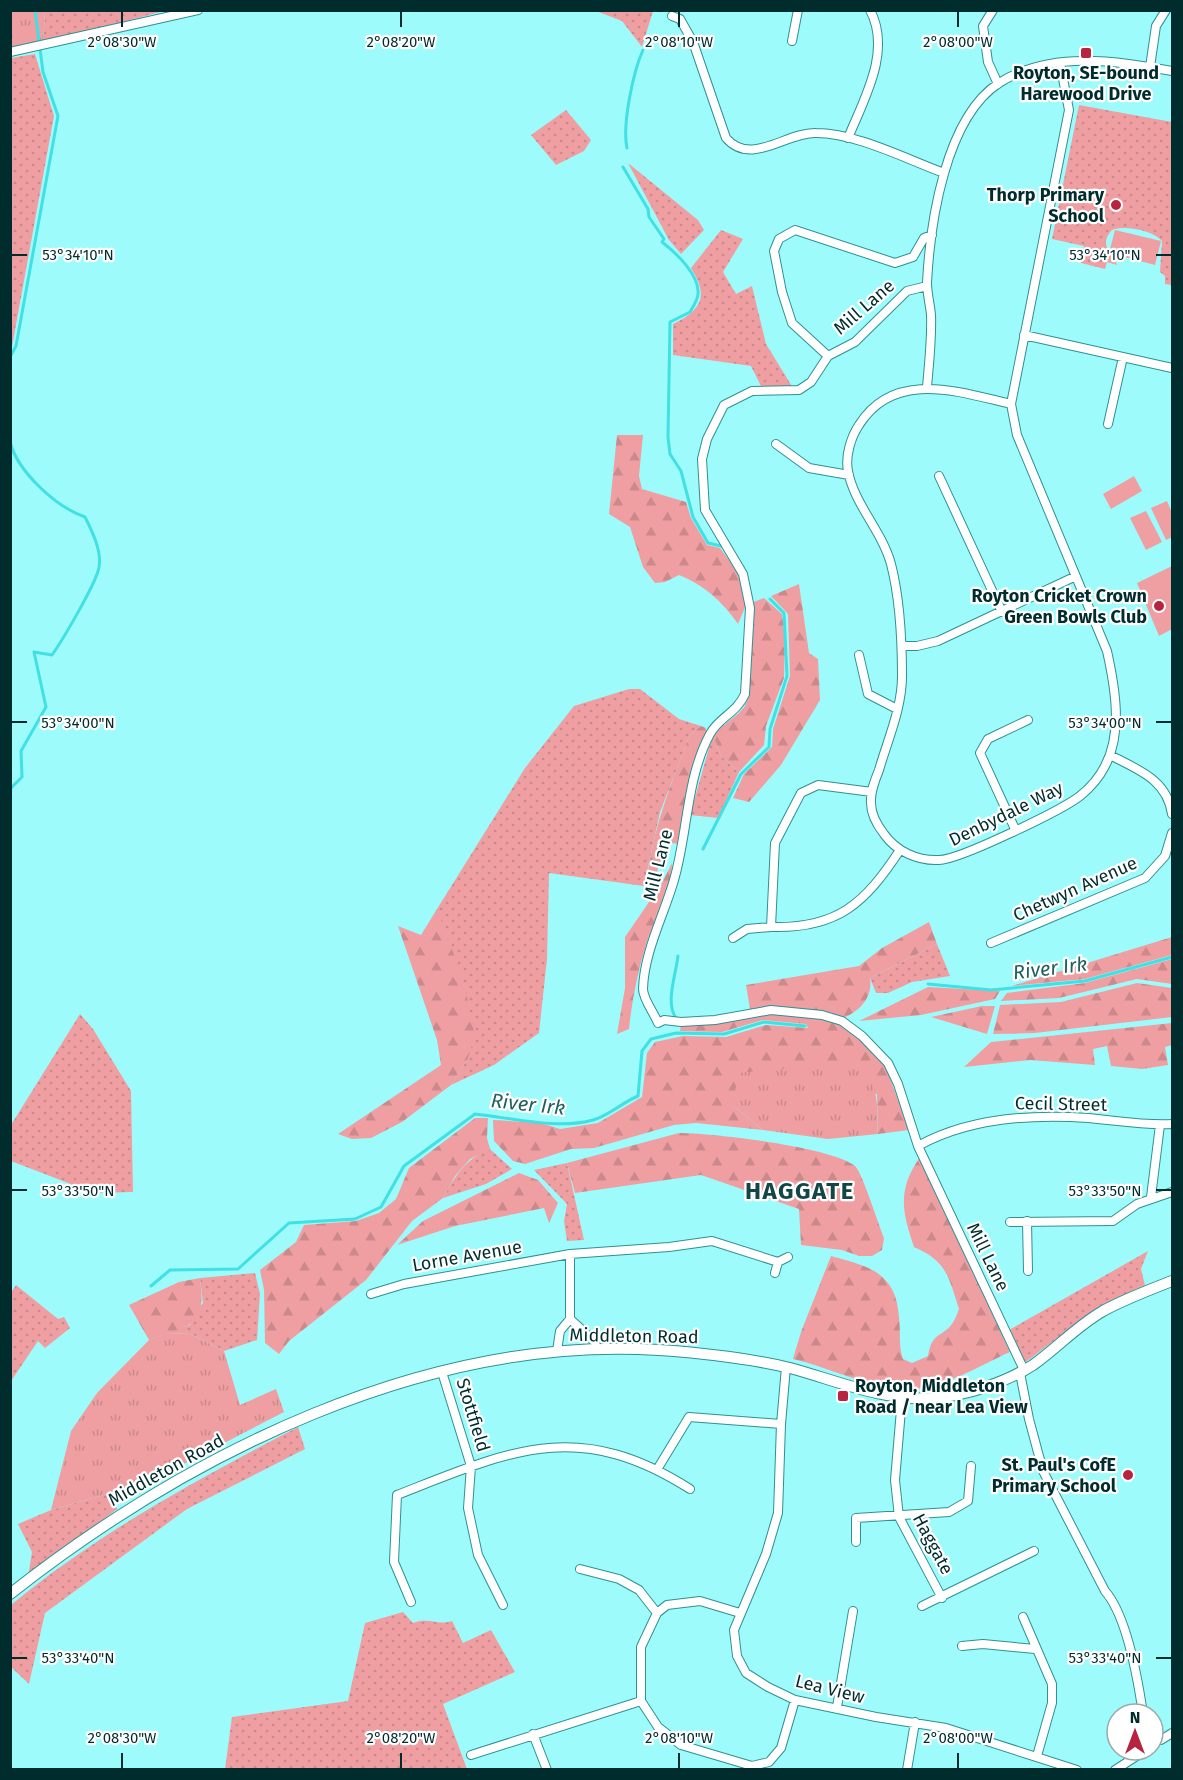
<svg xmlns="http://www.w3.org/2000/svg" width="1183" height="1780" font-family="'Fira Sans',sans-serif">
<defs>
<pattern id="grass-dots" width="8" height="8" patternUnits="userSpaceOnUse" patternTransform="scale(1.5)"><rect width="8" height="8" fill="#ef9fa2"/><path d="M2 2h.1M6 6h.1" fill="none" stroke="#cb898c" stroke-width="1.8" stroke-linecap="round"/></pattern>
<pattern id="forest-firs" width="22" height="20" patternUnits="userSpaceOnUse" patternTransform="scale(1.5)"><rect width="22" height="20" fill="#ef9fa2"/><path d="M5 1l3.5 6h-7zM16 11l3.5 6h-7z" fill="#cb898c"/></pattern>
<pattern id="park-tufts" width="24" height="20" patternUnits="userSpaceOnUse" patternTransform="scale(1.5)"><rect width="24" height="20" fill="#ef9fa2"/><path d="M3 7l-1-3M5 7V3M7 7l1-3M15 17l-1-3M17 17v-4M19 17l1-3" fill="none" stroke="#cb898c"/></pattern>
</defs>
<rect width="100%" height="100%" fill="#9efbfc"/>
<path fill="url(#grass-dots)" d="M45,11H164L43,43Z
M596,11H653L642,47L622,21Z
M35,54L54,116L11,352V58Z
M1079,105L1172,122V285L1165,284V276L1160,272L1162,241C1152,230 1125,225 1112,230C1098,246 1112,251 1117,265L1107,262L1105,269L1081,263L1084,246L1052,239Z
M566,110L591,140L584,151L556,165L531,135Z
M628,163L698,220L704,230L681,254L669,240Z
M721,230L743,239L723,272L736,294L752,286L766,344L793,388L761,386L751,366L673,355V324C702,310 709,296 691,268Z
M629,689H640L679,719L701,726L690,735L660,812L644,886L549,873L547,959L539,1033L494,1065L451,1085L467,1060L437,909L525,768L574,706Z
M713,734L721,756L739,772L718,818L690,815Z
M937,944L950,976L912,982L888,993H876L870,978Z
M80,1014L93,1029L131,1091L133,1192L94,1193L11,1161V1125Z
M490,1149L512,1169L486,1184L443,1198C455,1176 466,1158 490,1149Z
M567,1163L584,1240L567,1241L564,1221L567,1204L534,1170Z
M1148,1251L1141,1269L1145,1285L1098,1307L1023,1364L1009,1330Z
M255,1273L260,1294L257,1340L224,1351L191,1334L166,1333L190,1325L203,1303L200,1278Z
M16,1285L58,1319L64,1317L70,1328L45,1348L38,1341L11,1381V1293Z
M298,1427L305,1449L187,1509L45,1613L29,1684L11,1667V1605C98,1533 198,1479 298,1427Z
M110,1493L117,1509L28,1577L32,1552L18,1524L51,1510Z
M403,1612L413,1623C429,1617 437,1626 452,1621L463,1643L491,1630L515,1672L443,1704L467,1769H225L232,1717L348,1701L365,1623Z"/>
<path fill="url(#forest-firs)" d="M617,435H643L639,476L642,489L686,502L691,518L707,545L720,548L737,571L746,605L738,624C723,602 704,585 679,575L665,582L655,583L643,567L630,527L609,514Z
M799,584L809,653L818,659L820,700L781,765L749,802L733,798L744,774L772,747L773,729L790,676L788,614L771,596Z
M764,598L782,614L785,640L784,678L766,726L764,745L739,772L721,756L713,734L739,713L745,706L749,694L751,603Z
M701,726L706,728V732L690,775L678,844L667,842L652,886L647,879C653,828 671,783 690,735Z
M672,863C672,890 656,917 647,942C638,970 632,999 629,1029L617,1034L625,988V937L662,883Z
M437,909L464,982L475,1036L467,1060L451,1085L402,1122L371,1138L352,1139L338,1134L441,1065L437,1040L398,926L421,935Z
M929,922L937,944L870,978C873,997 860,1011 843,1018L769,1007L750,1009L746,985L859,966L882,948Z
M1172,937V955L1085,979L1012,986Z
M1172,959V984L1137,979L1059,998L1001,1001L1007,993L1085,983Z
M1137,983L1172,988V1017L1035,1033L993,1034L1000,1005L1061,1002Z
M928,987L1000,991L995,999L921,1015L859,1021Z
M982,1006H995L987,1034L931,1017Z
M759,1013L797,1014L842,1024L884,1062L909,1130L878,1134L877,1094L733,1106L763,1130L696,1123L674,1125L594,1148L571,1149L525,1164L513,1161L494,1141L493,1120L541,1123L560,1129L598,1123L642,1097L647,1053L655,1042L683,1036L726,1037L766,1025L808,1028L806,1024L763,1020L722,1032L680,1031L681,1025H704Z
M1172,1023V1045L1165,1047L1168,1065L1142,1069L1111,1066L1107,1046L1093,1049L1095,1065L1030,1060L964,1067L991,1042Z
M475,1118H488L487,1138L490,1149L470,1159L455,1176L443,1198L412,1221L366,1280L289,1341L279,1354L265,1343L264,1290L260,1270L296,1242L304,1225L356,1221L379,1213L396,1199L409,1168Z
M679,1133C713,1133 831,1147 855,1166C862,1172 879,1226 884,1238L882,1250L872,1256H859L842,1250L801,1245L799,1209L701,1175L575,1193L567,1163Z
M920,1157L1010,1352C983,1364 940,1390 910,1389C871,1389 831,1368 793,1359L801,1332L831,1256C868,1266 896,1272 899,1317C901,1332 898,1345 903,1359L912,1363L928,1356C932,1332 941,1338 952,1324C955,1320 957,1314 959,1309C949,1278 947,1261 914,1247C902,1212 897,1190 920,1157Z
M519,1173L538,1180L558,1203L549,1223L544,1208L455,1226L397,1245L423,1221Z
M200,1278C207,1331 190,1323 149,1340L129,1305L179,1282Z"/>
<path fill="url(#park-tufts)" d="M11,11H45L43,43L11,49Z
M843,1063C881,1067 877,1105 878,1134L828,1139L763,1130L733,1106L738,1073Z
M166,1333L191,1334L224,1351L240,1405L276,1389L284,1412L172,1470L110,1493L51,1510L71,1431L97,1393L149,1340Z"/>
<path fill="#ef9fa2" d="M1115,230L1161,241L1155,265L1109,253Z
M1134,476L1142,491L1111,509L1103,494Z
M1167,501L1172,513V537L1166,540L1151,508Z
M1146,511L1162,542L1146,550L1130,518Z
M1172,566V629L1159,636L1137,583Z"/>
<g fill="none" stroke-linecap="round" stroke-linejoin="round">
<path stroke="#40e0e3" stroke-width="3" d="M627,148C622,125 633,72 643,50
M623,167L648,209L649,217L664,239L662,242C675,252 700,275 698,294C698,299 693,307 690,312L670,322L668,437L670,454L681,471L693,517L708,543L721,546
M10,357L16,346L58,116L43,72L35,10
M10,442C18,472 56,507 85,517C92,531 102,551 99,567C97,582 62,641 52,655L34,652L46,707L21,751L22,777L10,789
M703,849L741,774L769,747L770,729L787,676L784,613L770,599
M928,984L991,990L1085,981L1172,957
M676,1018C665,1003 676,974 678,956
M151,1286L170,1270L238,1269L289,1223L355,1219L381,1207L404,1166L475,1114C513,1118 557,1130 593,1120C608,1116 623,1102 638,1096L642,1051L651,1039L676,1033L724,1034L764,1022L805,1026"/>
<defs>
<path id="minor" d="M993,10L983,26L988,62L998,84
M672,16L680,19L693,42L726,138C751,167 786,132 816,133C856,133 906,159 944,173
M792,41L798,10
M10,52L198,10
M1150,67L1156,26L1166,10
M848,138C864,99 892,51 870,10
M927,286L907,291L855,342L828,356L811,382L799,390L752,391L724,405L707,439L702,459L705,510L743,574L750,608L745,694C736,714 719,717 710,734C686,778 688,833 674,880C664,915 644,952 643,989C643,999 654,1013 658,1023L664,1020L681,1022L715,1020L771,1010L822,1015L842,1021L862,1036L888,1063L898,1084L918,1146L1024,1370
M1024,335L1172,368
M828,356L792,323L782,292L774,251L779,239L795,230L895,263L913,257L924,238L932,235
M927,387C929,363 932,339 931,315C930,304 927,293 927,283C930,224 945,118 999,83C1051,50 1116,61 1172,71
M1011,404C959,392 894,369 859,425C851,437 845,456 848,471C854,504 882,531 891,564C900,599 902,640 902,676C902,708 888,739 879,770C875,780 870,792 871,803C871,814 877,825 884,834C896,851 917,861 939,860C959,860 1062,810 1080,796C1090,788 1099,778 1105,766C1123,732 1115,687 1107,651L1017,435L1011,404L1069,110L1060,63
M1108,424L1123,357
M776,444L809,468L849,475
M939,476L1002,612
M902,646H917L938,641L1074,577
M859,655L868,694L897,709
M1110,755C1138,770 1167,779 1172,814
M872,792L818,785L801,793L775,843L771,927C838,929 865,903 900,850
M1015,829L980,753L988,739L1028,720
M733,938L747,929L771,927
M991,943L1145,878L1165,856L1172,833
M918,1146C963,1121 1019,1115 1071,1117C1105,1118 1138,1126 1172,1124
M1151,1197L1160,1125
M1027,1221L1028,1271
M1010,1222L1113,1221L1137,1204L1172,1192
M775,1273L778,1262L788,1257
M371,1294L404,1284L570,1254L669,1247L712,1241L778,1262
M570,1319L595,1342L597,1349
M557,1351L560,1331L570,1319V1254
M786,1367L781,1424L778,1513L766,1554L734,1630L737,1656L746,1673L768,1687L795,1700L876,1717L946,1728L1077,1770
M442,1372L471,1466L468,1508L478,1555L503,1605
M1020,1373L1029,1419L1043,1471L1105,1591C1127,1616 1138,1680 1143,1714
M902,1398L895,1480L899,1517L942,1598
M658,1468L689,1417L781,1424
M856,1542V1518L949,1512L968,1501L971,1466
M580,1569L619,1579L639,1590L657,1613
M411,1602L394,1562L397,1495C510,1451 577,1417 690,1489
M922,1606L1034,1551
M740,1613L700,1601L667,1605L657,1613L641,1647V1701L658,1727L681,1745L752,1766L769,1762L781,1748L795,1700
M1023,1617L1052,1684V1703L1037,1756
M962,1646L983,1644L1035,1649
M837,1707L853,1611
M1153,1729L1161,1740L1172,1733
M533,1734L547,1770
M471,1755L641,1701
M907,1770L915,1722
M1115,1770L1146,1750"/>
<path id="secondary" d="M10,1594C189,1453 426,1335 659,1350C702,1353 748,1358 790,1368C835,1380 885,1402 932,1398C965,1396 1005,1383 1033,1365C1057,1348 1077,1326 1103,1311C1125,1299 1149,1290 1172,1281"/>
</defs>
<use href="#minor" stroke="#2e9192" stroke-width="10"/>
<use href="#secondary" stroke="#2e9192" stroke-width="12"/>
<use href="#minor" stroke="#fff" stroke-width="8"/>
<use href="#secondary" stroke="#fff" stroke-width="10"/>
</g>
<path fill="none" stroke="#012c2d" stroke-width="2" d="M122,12V27M401,12V27M679,12V27M958,12V27M12,255H27M1156,255H1171M12,722H27M1156,722H1171M12,1190H27M1156,1190H1171M12,1658H27M1156,1658H1171M122,1753V1768M401,1753V1768M679,1753V1768M958,1753V1768"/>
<g fill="#b62440" stroke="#fff" stroke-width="2">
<rect x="1080" y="47" width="12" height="12" rx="3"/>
<circle cx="1116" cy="205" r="6"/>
<circle cx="1159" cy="606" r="6"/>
<rect x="837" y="1390" width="12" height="12" rx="3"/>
<circle cx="1128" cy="1475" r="6"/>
</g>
<g text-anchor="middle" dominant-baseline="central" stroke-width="4.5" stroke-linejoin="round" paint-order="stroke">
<g font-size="18" font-weight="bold" fill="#012c2d" stroke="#fff" text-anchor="end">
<text x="1086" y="73" text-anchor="middle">Royton, SE-bound<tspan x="1086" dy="21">Harewood Drive</tspan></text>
<text x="1104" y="195">Thorp Primary<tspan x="1104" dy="21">School</tspan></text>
<text x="1147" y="596">Royton Cricket Crown<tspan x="1147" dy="21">Green Bowls Club</tspan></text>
<text x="855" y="1386" text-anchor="start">Royton, Middleton<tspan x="855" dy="21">Road / near Lea View</tspan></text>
<text x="1116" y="1465">St. Paul's CofE<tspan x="1116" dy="21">Primary School</tspan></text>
</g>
<g font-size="18" fill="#012c2d" stroke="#fff">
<text transform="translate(864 307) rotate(-41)">Mill Lane</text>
<text transform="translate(1006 814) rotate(-26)">Denbydale Way</text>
<text transform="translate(658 865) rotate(-76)">Mill Lane</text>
<text transform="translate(1075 889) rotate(-24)">Chetwyn Avenue</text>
<text transform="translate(1061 1104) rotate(1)">Cecil Street</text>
<text transform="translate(467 1256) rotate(-10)">Lorne Avenue</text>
<text transform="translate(988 1257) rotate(64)">Mill Lane</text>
<text transform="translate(634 1336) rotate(1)">Middleton Road</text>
<text transform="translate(473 1415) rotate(73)">Stottfield</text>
<text transform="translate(166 1470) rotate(-29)">Middleton Road</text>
<text transform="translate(933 1544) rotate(62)">Haggate</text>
<text transform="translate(830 1689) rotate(14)">Lea View</text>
</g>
<g font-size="20" font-style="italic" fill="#216061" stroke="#fff">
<text transform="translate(1050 968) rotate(-7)">River Irk</text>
<text transform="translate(528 1104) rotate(6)">River Irk</text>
</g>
<g font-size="24" font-weight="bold" letter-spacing="1.5" fill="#124647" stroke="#fff">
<text x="800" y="1191">HAGGATE</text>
</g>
</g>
<g font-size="15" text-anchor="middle" fill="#012c2d" stroke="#fff" stroke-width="4.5" stroke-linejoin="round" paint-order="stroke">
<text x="122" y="47">2°08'30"W</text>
<text x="401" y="47">2°08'20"W</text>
<text x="679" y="47">2°08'10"W</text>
<text x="958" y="47">2°08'00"W</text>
<text x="78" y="260">53°34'10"N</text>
<text x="1105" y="260">53°34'10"N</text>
<text x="78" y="728">53°34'00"N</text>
<text x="1105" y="728">53°34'00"N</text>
<text x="78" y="1196">53°33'50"N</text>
<text x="1105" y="1196">53°33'50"N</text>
<text x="78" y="1663">53°33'40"N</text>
<text x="1105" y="1663">53°33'40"N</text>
<text x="122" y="1743">2°08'30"W</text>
<text x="401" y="1743">2°08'20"W</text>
<text x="679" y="1743">2°08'10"W</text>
<text x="958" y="1743">2°08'00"W</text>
</g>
<rect width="1183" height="1780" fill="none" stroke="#012c2d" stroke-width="24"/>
<g transform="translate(1135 1732)"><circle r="28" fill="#ffffff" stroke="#99abab" stroke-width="1.5"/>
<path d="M0-4.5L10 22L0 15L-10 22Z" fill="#b62440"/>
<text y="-9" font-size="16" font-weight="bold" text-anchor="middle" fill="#012c2d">N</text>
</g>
</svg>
